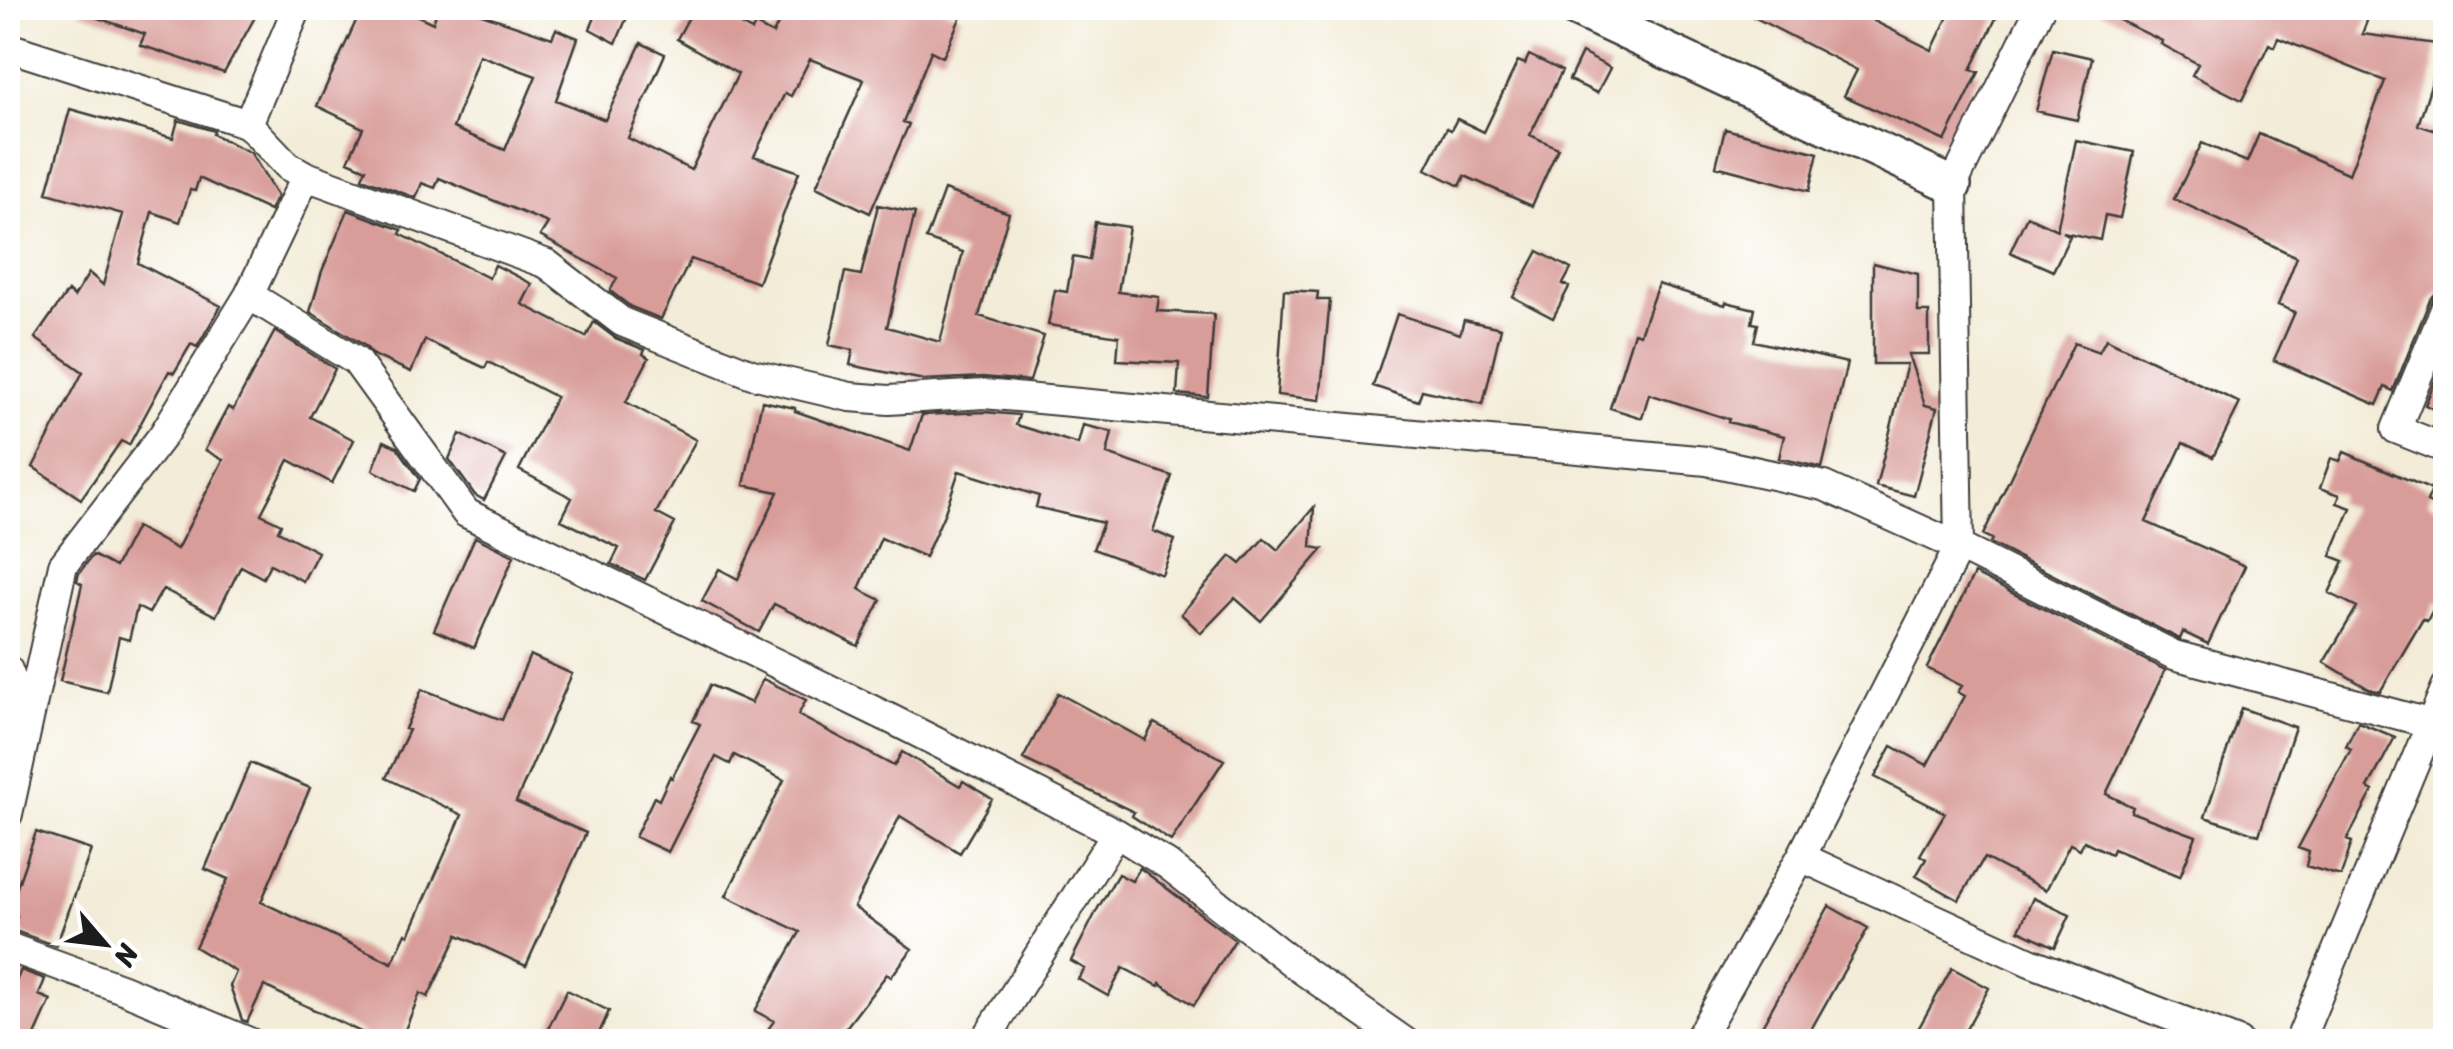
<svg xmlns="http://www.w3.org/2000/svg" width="2453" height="1049" font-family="Sriracha,sans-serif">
<rect width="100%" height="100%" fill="#fff"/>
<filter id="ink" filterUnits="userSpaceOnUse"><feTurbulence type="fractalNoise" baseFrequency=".01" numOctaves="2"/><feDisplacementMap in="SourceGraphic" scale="20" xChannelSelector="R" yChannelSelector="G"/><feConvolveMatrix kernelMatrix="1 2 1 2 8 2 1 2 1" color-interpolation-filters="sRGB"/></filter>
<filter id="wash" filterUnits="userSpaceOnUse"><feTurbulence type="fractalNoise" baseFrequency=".0048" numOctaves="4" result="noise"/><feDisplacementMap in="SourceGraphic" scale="40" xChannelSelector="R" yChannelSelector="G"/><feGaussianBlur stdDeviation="2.25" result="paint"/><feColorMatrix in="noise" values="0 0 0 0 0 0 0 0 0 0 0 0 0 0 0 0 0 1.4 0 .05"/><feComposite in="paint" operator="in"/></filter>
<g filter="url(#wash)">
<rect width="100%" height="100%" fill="#f3ecd8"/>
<g id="blocks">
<path fill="#d89c99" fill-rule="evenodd" d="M81,8H260L224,73L140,45L145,34L80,12Z
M362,8H401L433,23L438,8H464L552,38L556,29L578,38L556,100L605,120L641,43L665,54L628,138L691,170L738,74L677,39L694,8H708L752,31L755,25L773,34L786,8H941L961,16L943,57L931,51L903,122L909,124L870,213L816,187L864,80L810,59L791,96L785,93L754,156L799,172L758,283L691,259L661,319L631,307L610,291L617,278L540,236L548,223L439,178L435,188L422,183L416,198L362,178L366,169L348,161L363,128L317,106ZM479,55L536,76L505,150L453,128Z
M599,8H631L616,43L590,29Z
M1736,8H1848L1932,50L1952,8H2001L1971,70L1979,72L1945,141L1844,96L1857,70Z
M2094,8H2372L2362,34L2437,44L2431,85L2418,125L2446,134V290L2436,293L2430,300L2393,391L2385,387L2377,405L2274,360L2295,312L2278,305L2297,257L2174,199L2202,143L2247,162L2259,134L2349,174L2385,81L2278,38L2274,47L2269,44L2242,100L2192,75L2198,64L2161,44L2162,41Z
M2053,49L2092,58L2077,120L2036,111Z
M1582,53L1610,68L1597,93L1569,80Z
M1529,55L1562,71L1530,135L1558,148L1532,206L1465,176L1460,186L1426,169L1447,128L1451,130L1457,119L1484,132L1518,61L1525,64Z
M70,109L173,138L178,120L214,131L213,134L251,153L277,196L270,211L199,178L195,191L190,190L180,222L152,212L138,263L221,306L197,347L191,344L174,373L169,371L129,445L121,441L81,499L33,467L83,372L35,338L68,291L74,297L89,273L103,285L123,214L47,193Z
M1725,129L1818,153L1809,191L1716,166Z
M2076,140L2134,152L2120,218L2105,215L2100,240L2063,232L2070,236L2053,271L2010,252L2027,216L2057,230Z
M944,190L1009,213L979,316L1044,336L1030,381L983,377L924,380L850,365L853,350L829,345L845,272L861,275L878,205L915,213L887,327L940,342L963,252L926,239Z
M348,210L402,230L400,234L489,278L495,265L532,284L522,304L586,337L594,322L615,338L645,350L643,354L649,358L626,402L696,440L656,513L675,523L645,580L611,564L619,548L561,520L572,498L519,470L556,397L488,362L485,368L425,340L411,372L373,355L365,346L310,312L322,271Z
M1095,222L1129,227L1118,292L1159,297L1157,311L1214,314L1208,397L1177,394L1179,363L1117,360L1119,336L1048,325L1055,290L1067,292L1073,257L1089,260Z
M1538,251L1571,269L1563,284L1569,287L1553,318L1513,297Z
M1873,263L1918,274V312H1929V354H1908L1925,405L1937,408L1914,496L1876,486L1907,364H1873Z
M1658,284L1725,305L1726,302L1755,309L1752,323L1758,324L1754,341L1847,363L1822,468L1779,458L1784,436L1728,422L1729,419L1649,394L1642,418L1610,408L1634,332L1640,334Z
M1284,290L1318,292L1317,300H1330L1320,400L1277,395Z
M1397,314L1460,334L1464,320L1501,328L1483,404L1422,390L1418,401L1373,386Z
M275,331L335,369L310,417L354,440L332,483L289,460L261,514L281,524L278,531L318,552L303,581L270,564L263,578L241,566L216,616L163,589L149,613L137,607L129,640L119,637L107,692L60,681L82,584L77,581L79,573L93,555L115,567L136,527L177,549L223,460L205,450L228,407L233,410Z
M2106,339L2240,403L2213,457L2183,443L2146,522L2245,566L2208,644L2183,632L2180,639L1990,543L1992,539L1983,535L2074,343L2099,352Z
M2446,354V415L2425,405Z
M762,401L795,408V411L910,451L922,415L984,412L1019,415L1016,425L1078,444L1083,425L1112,432L1107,454L1172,476L1153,531L1175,540L1162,575L1093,549L1103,523L1036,507L1039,496L959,471L945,512L925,557L881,538L859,589L881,600L858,646L774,604L759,632L702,601L719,569L738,579L778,492L744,485Z
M460,434L506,457L484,500L475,495L449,459Z
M384,441L397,447L420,479L414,491L373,470Z
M2344,452L2432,490L2427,502L2446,512V606L2437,602L2427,621L2423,619L2380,692L2369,689L2324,662L2357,607L2329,593L2344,561L2331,556L2351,508L2337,503L2340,495L2320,488L2331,458L2340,461Z
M1314,507L1311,547L1323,549L1261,621L1235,598L1201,633L1181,614L1231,556L1241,564L1264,538L1278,550Z
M475,537L514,556L474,648L434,630Z
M1974,574L2165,670L2106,794L2133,807L2131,812L2196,836L2180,876L2113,849L2111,854L2084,841L2080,849L2070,844L2046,890L1984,858L1959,900L1916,876L1926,859L1920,855L1945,813L1875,777L1892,746L1927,765L1965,696L1958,692L1962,686L1927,668Z
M530,655L572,674L516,802L586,833L526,966L458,935L428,997L420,993L400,1042H359L363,1033L264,986L247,1022L242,1020L230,986L236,972L195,947L228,879L205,869L250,763L310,788L261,902L392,963L406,933L409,935L462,815L386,778L409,730L405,729L422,689L502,720Z
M763,679L806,700L798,715L894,766L902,752L960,786L963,781L992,799L960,853L900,816L854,907L912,949L891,977L887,974L835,1042H759L774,1021L755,1011L800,932L726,896L784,780L734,755L730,764L716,757L668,852L635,837L654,797L659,800L670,776L672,778L700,724L693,721L710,685L751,703Z
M1058,693L1145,740L1154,723L1224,760L1171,841L1132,816L1134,812L1023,759Z
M2241,708L2295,727L2259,835L2205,817Z
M2358,722L2395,737L2368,788L2373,791L2347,840L2352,842L2341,876L2306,866L2309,852L2298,848L2351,749L2346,746Z
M36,832L91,850L56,946L12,930L17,916L8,913Z
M1140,868L1235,940L1194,1005L1160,983L1159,986L1123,968L1108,996L1078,979L1085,969L1071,961L1098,908L1118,874L1132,881Z
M2033,898L2070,915L2055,947L2019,930Z
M1829,906L1868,928L1804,1042H1753Z
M1952,968L1989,988L1959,1042H1911Z
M21,970L45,979L39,995L51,1000L32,1042L8,1031V999Z
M567,990L609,1011L595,1042H563L546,1033Z"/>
</g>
</g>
<g filter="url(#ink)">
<use href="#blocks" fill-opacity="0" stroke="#3c3b38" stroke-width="2.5"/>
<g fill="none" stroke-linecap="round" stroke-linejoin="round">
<defs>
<path id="minor" d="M8,47L248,124L288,166L306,176L547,264L622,322L752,374L850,397L889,400L984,394L1707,461L1824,486L1959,547L2174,655L2429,723L2446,725
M248,124L297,8
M249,295L356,361L466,513L893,720L1116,833L1168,865L1298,967L1405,1042
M2446,307L2396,429L2446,449
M8,670L28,722
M8,814L63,565L163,435L249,295L306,176
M1801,857L2030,962L2238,1042
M8,947L123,989L249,1042
M984,1042L1116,833
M1697,1042L1801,857L1959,547L1953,185L2040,8
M2299,1042L2446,687"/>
<path id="tertiary" d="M1575,8L1953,185"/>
</defs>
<use href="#minor" stroke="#3c3b38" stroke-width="32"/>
<use href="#tertiary" stroke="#3c3b38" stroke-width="40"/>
<use href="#minor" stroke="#fff" stroke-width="28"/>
<use href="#tertiary" stroke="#fff" stroke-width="35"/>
</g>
</g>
<rect width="2453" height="1049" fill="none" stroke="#fff" stroke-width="40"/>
<g transform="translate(105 944) rotate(118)" stroke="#ffffff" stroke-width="8" paint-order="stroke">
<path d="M0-8L18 38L0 25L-18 38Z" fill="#1c1c1c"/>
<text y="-15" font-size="28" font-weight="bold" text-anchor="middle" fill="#1c1c1c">N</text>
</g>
</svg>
